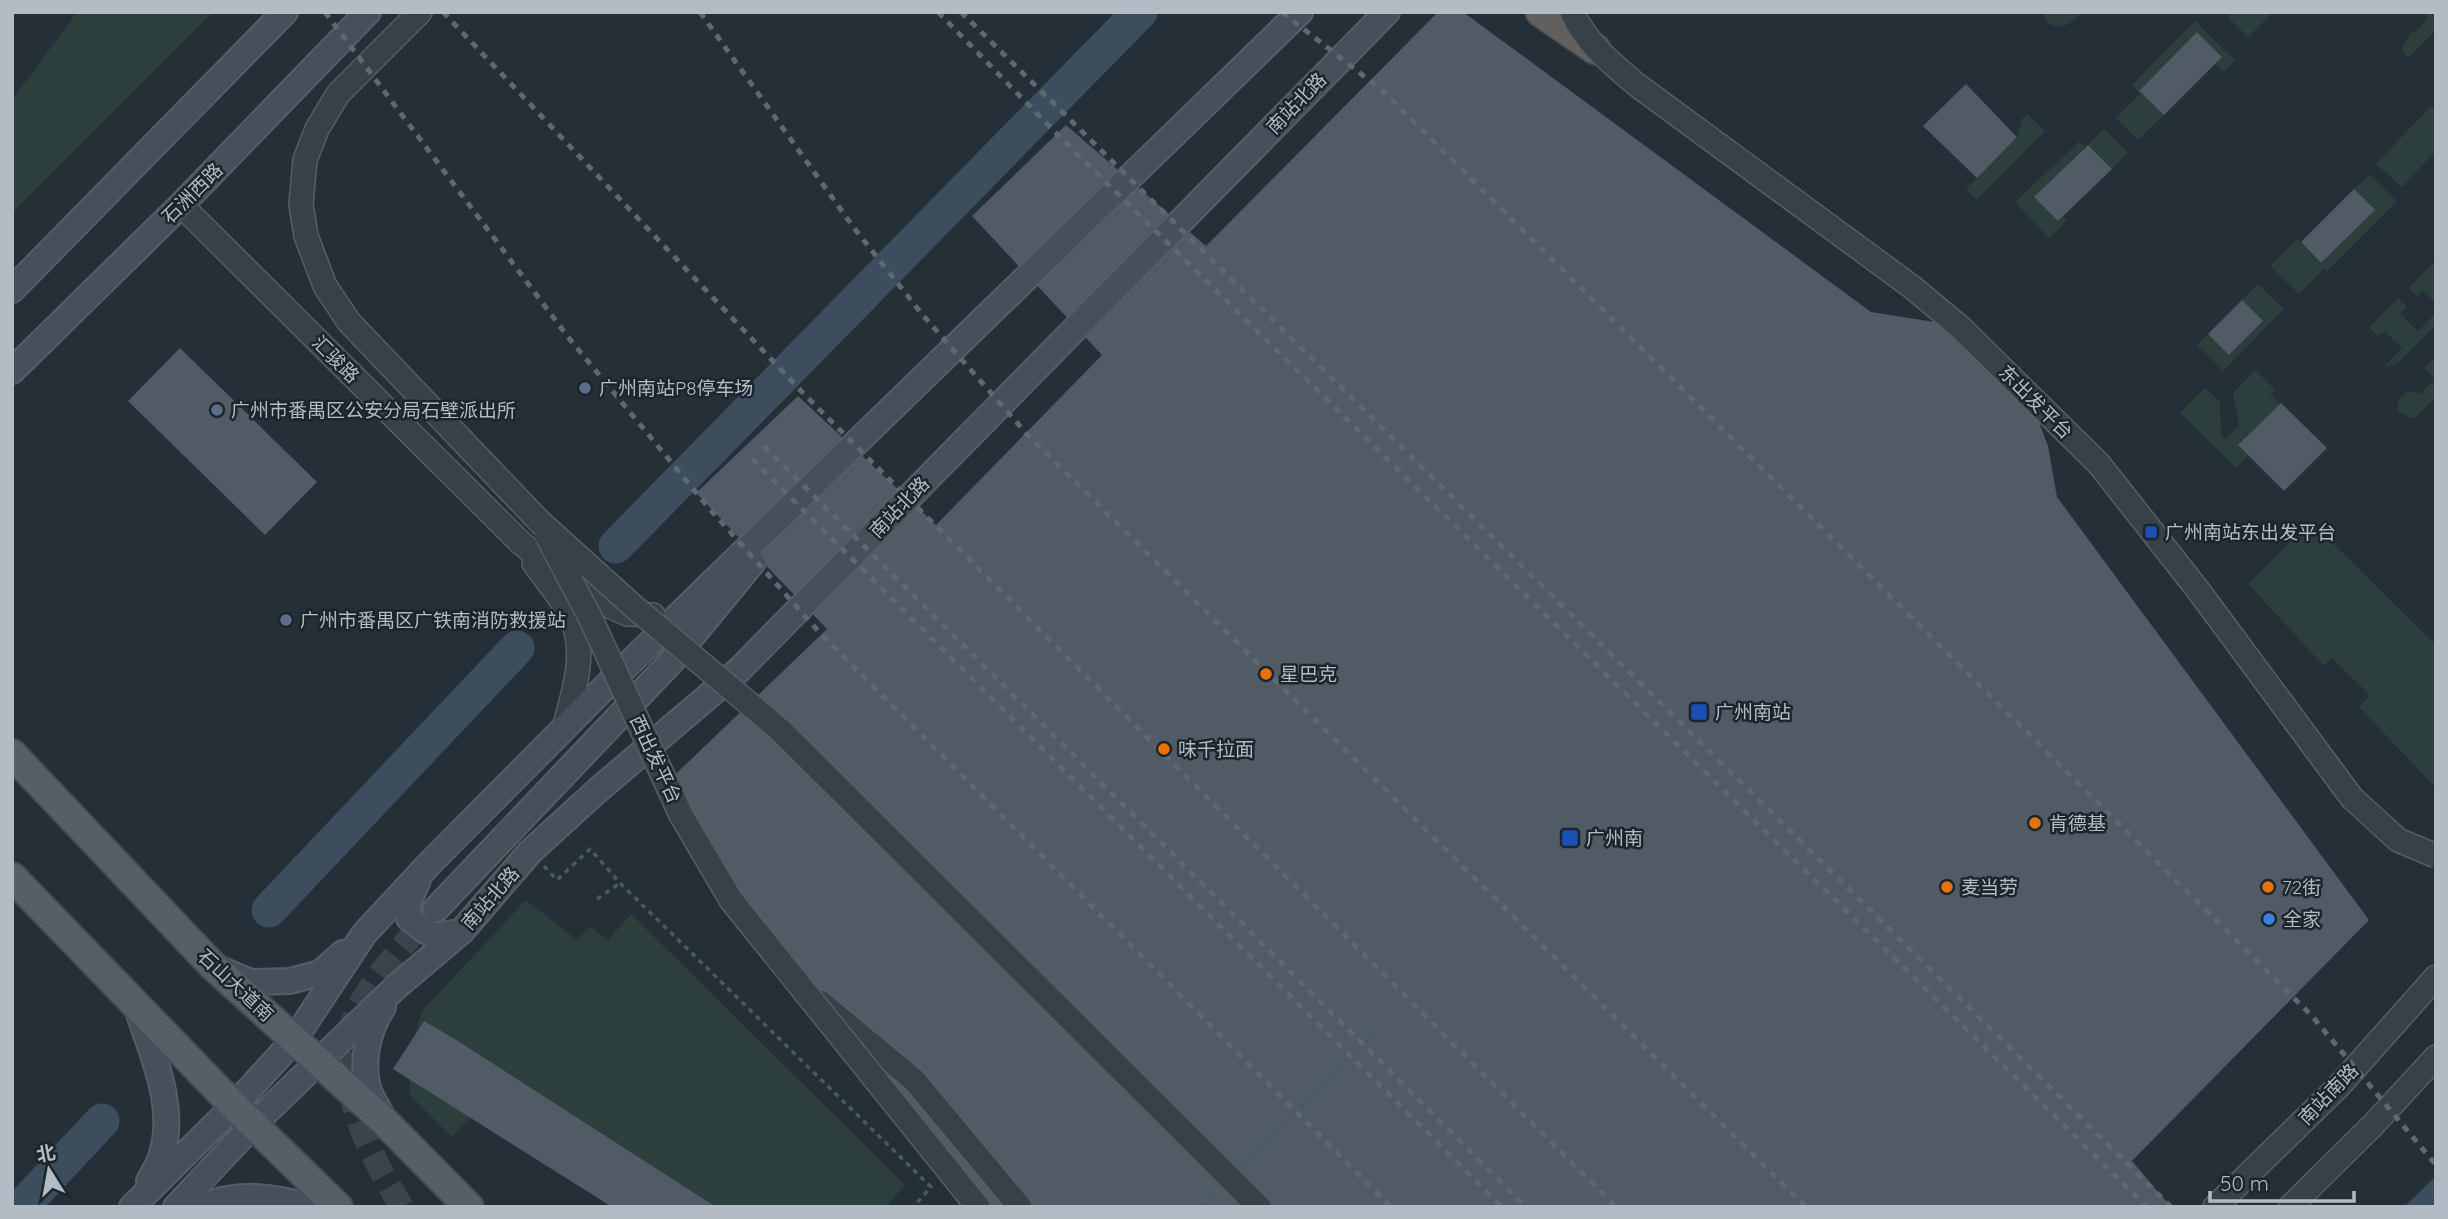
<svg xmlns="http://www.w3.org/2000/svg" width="2448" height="1219" font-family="Quicksand,'Noto Sans SC',sans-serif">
<rect width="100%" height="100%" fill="#252f37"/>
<path fill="#2c3f3d" d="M77,12H213L12,213V100Z
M2043,12H2082C2069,25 2062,32 2045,21Z
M2233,12H2273L2248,37L2228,17Z
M2424,12H2436V30L2408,58L2401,49L2411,31L2414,33L2428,18Z
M2195,21L2235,60L2224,72L2214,64L2222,56L2197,32L2139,91L2164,115L2138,140L2115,118L2140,94L2132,85Z
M2431,106L2436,111V151L2402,187L2376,164Z
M2027,114L2045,131L1977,200L1966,189L2017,137L2022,119Z
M2104,129L2128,153L2112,169L2088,145Z
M2080,141L2085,147L2035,197L2058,221L2063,216L2067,221L2049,238L2015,202Z
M2370,174L2397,201L2327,271L2324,269L2299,294L2270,266L2297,239L2321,263L2374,211L2354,189Z
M2436,260V303L2423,291L2417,296L2409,288Z
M2258,284L2284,309L2223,371L2197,345L2208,334L2230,355L2263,321L2242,300Z
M2398,298L2407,307L2400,314L2418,331L2436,313V325L2398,363L2384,367L2402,348L2384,331L2378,336L2369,328Z
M2436,357V397L2415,418H2409L2397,410L2399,398L2409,391L2420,394L2435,379L2424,368Z
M2255,370L2275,390L2271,395L2280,404L2239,445L2248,455L2236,468L2180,413L2205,388L2220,402L2221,434L2226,439L2239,426L2233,393Z
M2311,522L2436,645V788L2359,707L2370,695L2332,658L2324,666L2248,584Z
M526,900L577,940L590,926L608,940L631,914L905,1185L886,1207H671L487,1099L452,1137L410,1095L408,1060L422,1011Z"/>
<path fill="#3c4e5e" d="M2436,1176V1207H2404Z"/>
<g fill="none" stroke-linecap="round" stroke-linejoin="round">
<path stroke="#3c4e5e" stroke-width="35" d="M616,546L1140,12
M269,910L517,648
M25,1207L28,1200L102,1121"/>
</g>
<path fill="#505b65" d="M1438,12H1463L1871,312L1934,322L1994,354L2029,396L2048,446L2057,497L2369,920L2132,1161L2171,1207H986L981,1193L658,791L827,629L696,493L798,396L936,525L1102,355L972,216L1066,125L1206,246Z
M2197,32L2222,57L2164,115L2139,91Z
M1966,84L2017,137L1977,178L1923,126Z
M2088,145L2112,169L2058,221L2034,197Z
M2354,189L2375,210L2321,263L2301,242Z
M2242,300L2263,321L2229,355L2208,334Z
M180,348L317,482L265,535L128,401Z
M2281,403L2327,448L2284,491L2238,445Z
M424,1021L458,1041L716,1207H612L393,1069Z"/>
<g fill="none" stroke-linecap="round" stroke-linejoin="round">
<path stroke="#3a444c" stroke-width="24" stroke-dasharray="24 12" stroke-linecap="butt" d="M402,1207C364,1145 322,1065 365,996C384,965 409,939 433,912"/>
<defs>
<path id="tertiary" d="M420,12L338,94L317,129L305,160L301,204L306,236L325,286L349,322L540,522
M181,205L521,543L589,597L627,614L653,615
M534,563C546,580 562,598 571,617C588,652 573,694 564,729
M820,1002L914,1080L1020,1207
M2215,1207L2338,1087L2436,977
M2290,1207L2374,1124L2436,1057"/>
<path id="secondary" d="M12,290L285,12
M12,371L181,205L368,12
M418,880L408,903L409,918C432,937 433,938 462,931
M436,909L670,663L753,562
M222,970L251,982L290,981L320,973L343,953
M136,1005C151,1052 178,1106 161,1157C159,1165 153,1173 149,1181
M383,1007C368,1030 361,1061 368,1088C371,1098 378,1108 383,1118
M132,1207L234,1106L294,1040L364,934L431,862L614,678L1300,12
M176,1207L254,1124L319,1061L397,986L462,931L530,852L598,790L738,671L1387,12
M202,1207C238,1191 273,1196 310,1207"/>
<path id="primary" d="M12,754L213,966L385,1122L469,1207
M12,877L234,1106L338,1207"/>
<path id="trunk" d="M1541,12L1595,49"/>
</defs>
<use href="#tertiary" stroke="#565e65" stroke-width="26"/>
<use href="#secondary" stroke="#565e65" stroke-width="28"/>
<use href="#primary" stroke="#444c54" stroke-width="32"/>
<use href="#trunk" stroke="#434b52" stroke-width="33"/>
<path stroke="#4b5b5c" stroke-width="3.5" stroke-dasharray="5 5" stroke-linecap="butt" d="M544,866L557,880L590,849L620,883L931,1187L913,1207
M597,899L620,883
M1244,1164L1376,1031
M1202,1207L1217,1192"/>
<use href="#tertiary" stroke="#384048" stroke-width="23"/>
<use href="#secondary" stroke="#46505a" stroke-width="24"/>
<use href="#primary" stroke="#565f68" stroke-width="28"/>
<use href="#trunk" stroke="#62605f" stroke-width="30"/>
<path stroke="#5e6871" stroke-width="5" stroke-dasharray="7 7" stroke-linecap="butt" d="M325,12L568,337L708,507L820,633L1391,1207
M443,12L804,394L1616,1207
M700,12L854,228L921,313L1026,433L1806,1207
M938,12L1056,133L2147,1207
M961,12L2171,1207
M1282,12L1384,92L2312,1016L2436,1165
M764,446L1526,1207
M752,459L1502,1207"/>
<defs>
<path id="tertiary-bridge" d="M1572,12C1587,44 1611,63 1637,85L1912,287L1960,327L2099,464L2198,590L2352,798L2398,840L2436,856
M540,522L633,606L779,729L1259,1207
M547,536L590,617L681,815L731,900L978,1207"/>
</defs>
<use href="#tertiary-bridge" stroke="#565e65" stroke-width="26" stroke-linecap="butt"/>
<use href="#tertiary-bridge" stroke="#384048" stroke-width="23"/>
</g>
<g fill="#5c6f8a" stroke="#1d252c" stroke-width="2.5">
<circle cx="585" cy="388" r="7"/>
<circle cx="217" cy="410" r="7"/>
<circle cx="286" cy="620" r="7"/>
</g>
<g fill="#1a4fb4" stroke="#1d252c" stroke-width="2.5">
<rect x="2144" y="525" width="14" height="14" rx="3.5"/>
<rect x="1690" y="703" width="18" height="18" rx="3.5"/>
<rect x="1561" y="829" width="18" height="18" rx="3.5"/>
</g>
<g fill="#e8710a" stroke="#1d252c" stroke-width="2.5">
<circle cx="1266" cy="674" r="7"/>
<circle cx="1164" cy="749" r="7"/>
<circle cx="2035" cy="823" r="7"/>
<circle cx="1947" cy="887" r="7"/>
<circle cx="2268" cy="887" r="7"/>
</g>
<circle fill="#3f7fe0" stroke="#1d252c" stroke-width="2.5" cx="2269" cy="919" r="7"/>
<g text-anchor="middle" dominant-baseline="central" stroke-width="5" stroke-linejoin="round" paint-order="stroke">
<g font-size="19" fill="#b3bbc4" stroke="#1d252c">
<text transform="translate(1296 103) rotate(-46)">南站北路</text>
<text transform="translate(192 193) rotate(-45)">石洲西路</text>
<text transform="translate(336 359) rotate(45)">汇骏路</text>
<text transform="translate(2036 402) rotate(45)">东出发平台</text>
<text transform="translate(899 507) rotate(-46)">南站北路</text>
<text transform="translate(656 759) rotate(65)">西出发平台</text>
<text transform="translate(490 898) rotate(-49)">南站北路</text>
<text transform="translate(236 985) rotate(43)">石山大道南</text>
<text transform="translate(2328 1094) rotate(-46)">南站南路</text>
</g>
<g font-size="19" fill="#b3bbc4" stroke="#1d252c" text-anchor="start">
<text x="599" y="388">广州南站P8停车场</text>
<text x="231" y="410">广州市番禺区公安分局石壁派出所</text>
<text x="2165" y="532">广州南站东出发平台</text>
<text x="300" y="620">广州市番禺区广铁南消防救援站</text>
<text x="1280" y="674">星巴克</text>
<text x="1715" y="712">广州南站</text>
<text x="1178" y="749">味千拉面</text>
<text x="2049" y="823">肯德基</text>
<text x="1586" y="838">广州南</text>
<text x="1961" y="887">麦当劳</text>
<text x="2282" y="887">72街</text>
<text x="2283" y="919">全家</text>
</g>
</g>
<rect width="2448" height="1219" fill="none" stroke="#b3bbc4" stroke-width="28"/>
<g transform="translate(49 1170) rotate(349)" stroke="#1d252c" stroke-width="5" paint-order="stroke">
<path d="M0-5L12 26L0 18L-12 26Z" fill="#b3bbc4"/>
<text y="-10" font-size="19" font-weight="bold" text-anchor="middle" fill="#b3bbc4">北</text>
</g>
<path d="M2210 1191v10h144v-10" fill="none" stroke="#b3bbc4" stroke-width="3.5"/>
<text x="2220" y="1191" font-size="21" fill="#b3bbc4" stroke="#1d252c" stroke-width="5" paint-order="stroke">50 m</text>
</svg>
